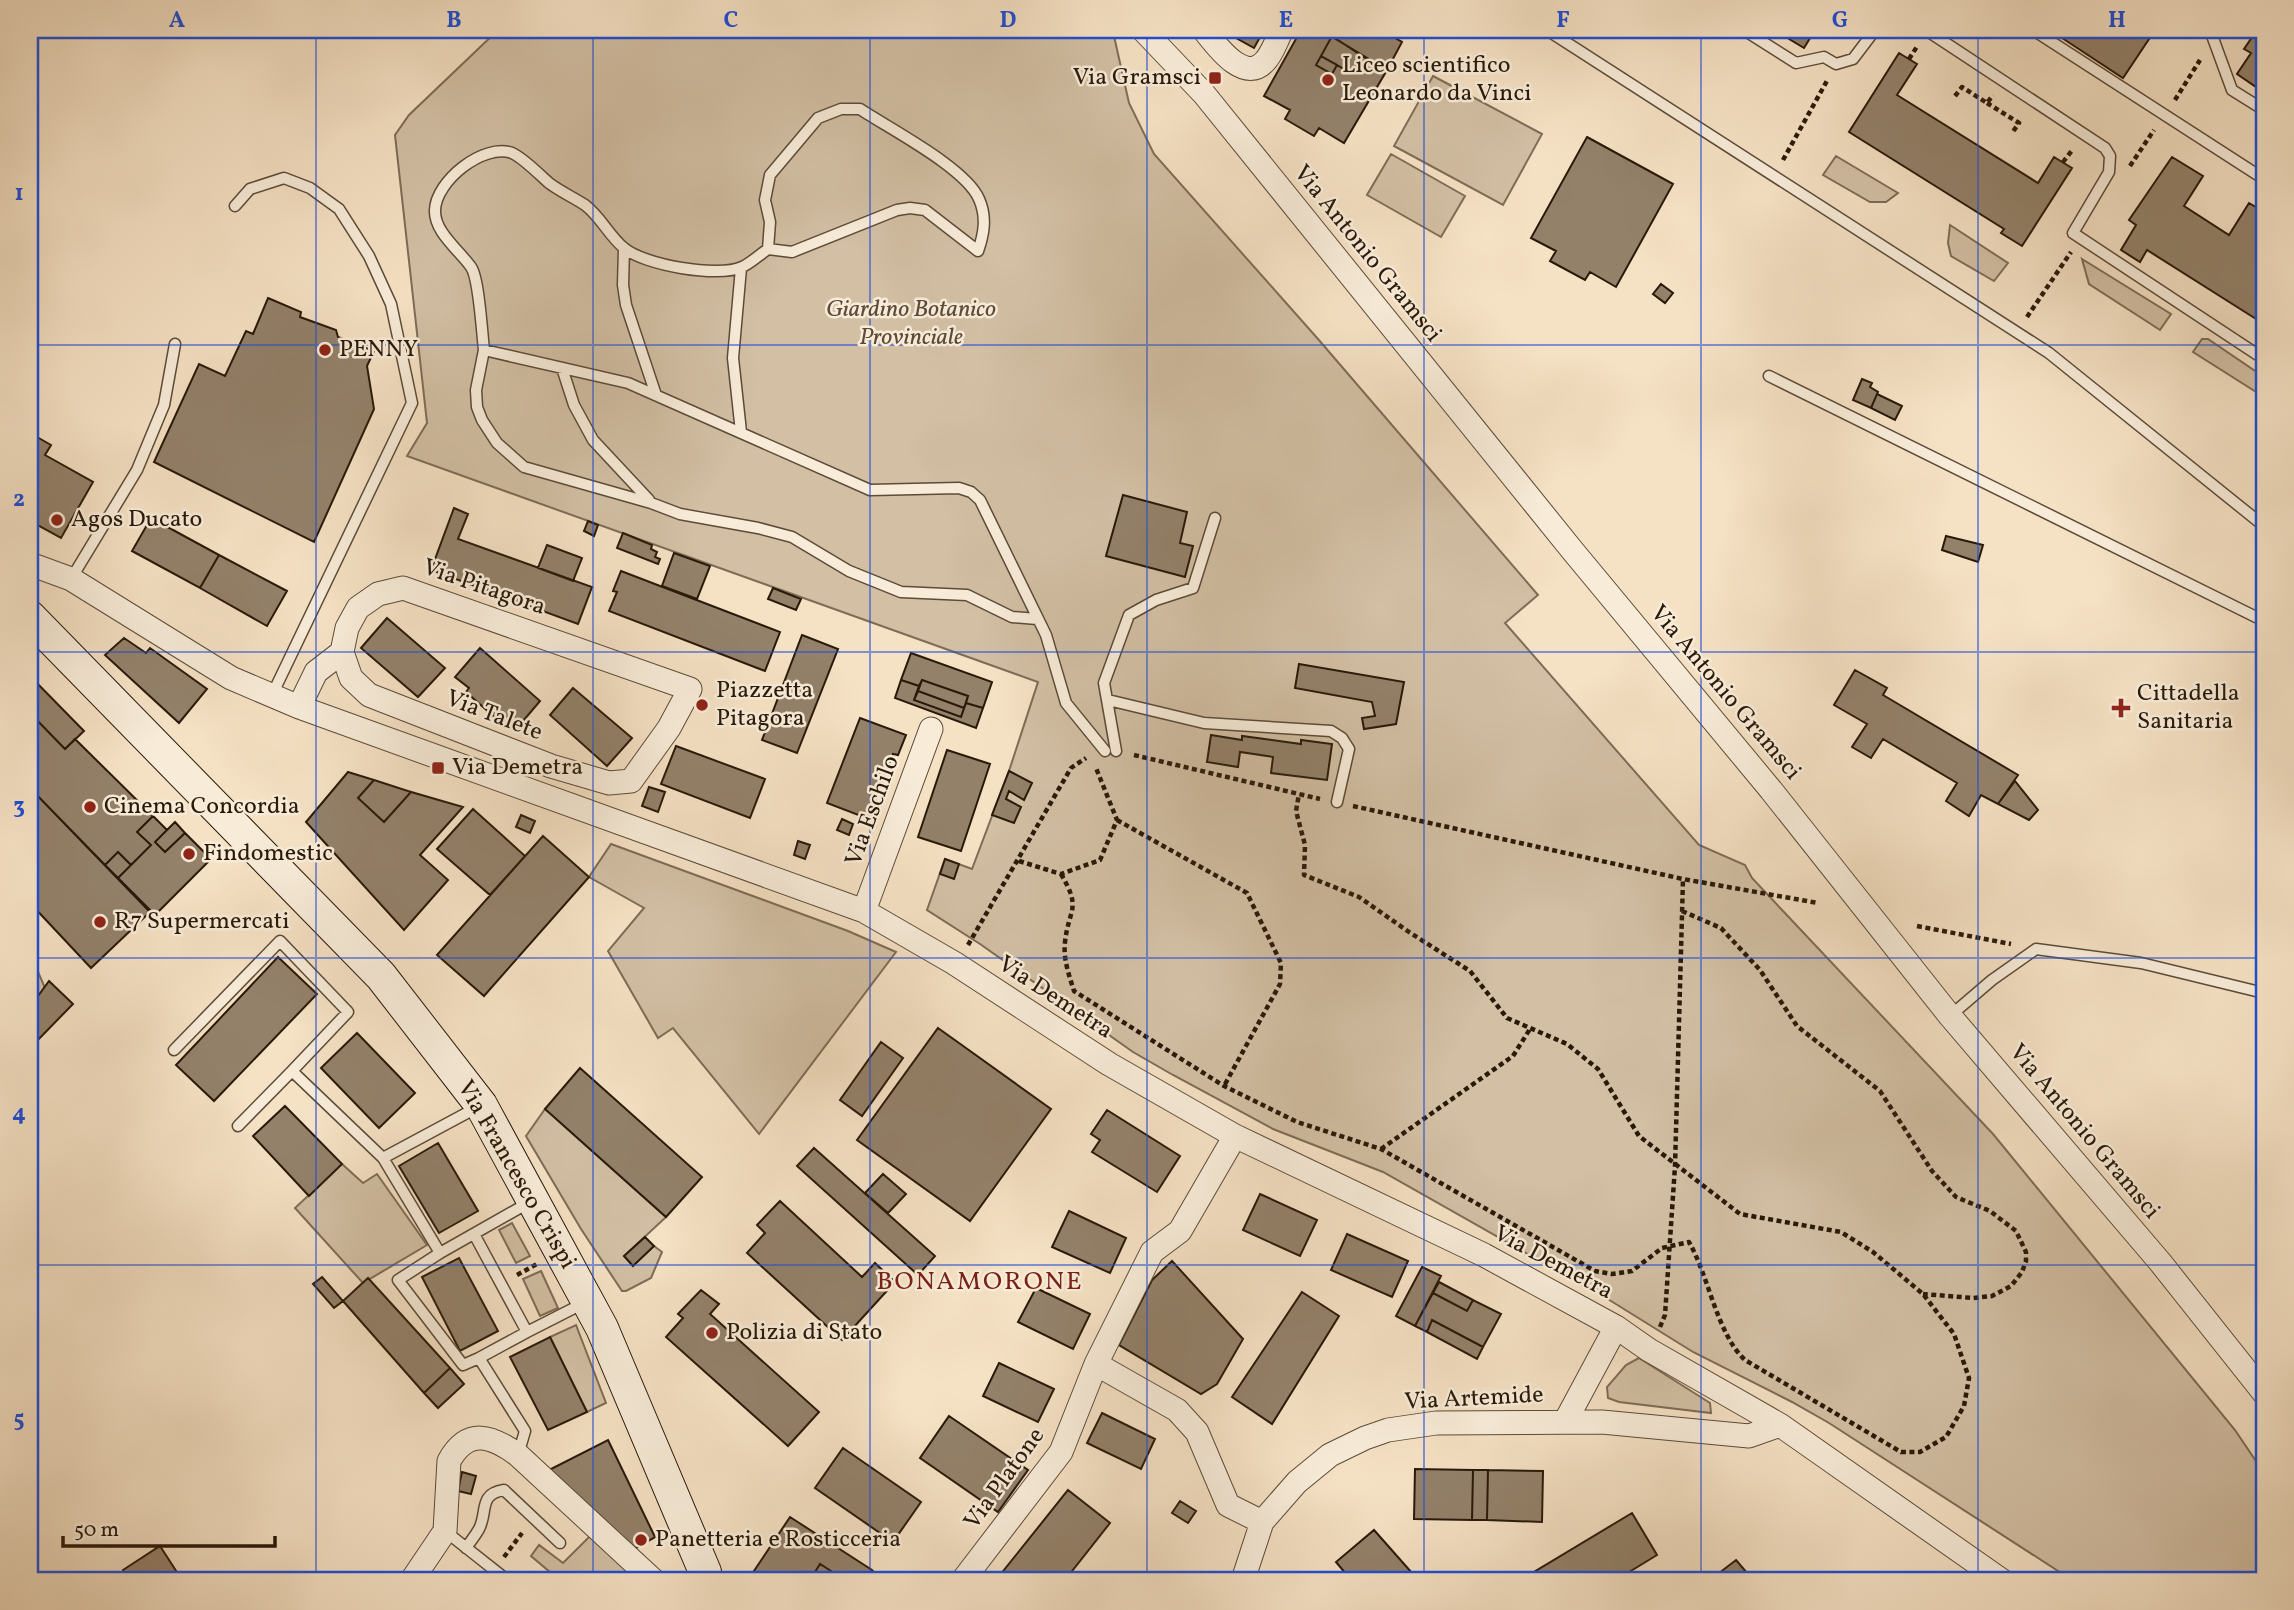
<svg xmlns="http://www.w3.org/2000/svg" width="2294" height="1610" font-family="Vollkorn,serif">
<rect width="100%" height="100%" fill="#f5e1c4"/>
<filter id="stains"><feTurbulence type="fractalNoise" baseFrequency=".00286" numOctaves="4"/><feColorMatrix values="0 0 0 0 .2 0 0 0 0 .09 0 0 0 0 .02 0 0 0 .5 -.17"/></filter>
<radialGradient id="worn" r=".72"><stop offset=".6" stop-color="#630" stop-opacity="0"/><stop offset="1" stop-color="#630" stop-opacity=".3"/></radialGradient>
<path fill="#d2bfa4" stroke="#7e6c56" stroke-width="2" d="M498,30H1107L1114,36L1129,103L1154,154L1318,339L1538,595L1505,623L1699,845L1745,865L1752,878L1783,911L1993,1134L2235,1430L2264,1473V1557L2254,1579L2072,1580L1829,1423L1792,1402L1693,1352L1611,1301L1383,1172L1273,1129L1173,1075L1133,1052L980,944L927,910L945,859L972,869L1009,771L1038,682L407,456L427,423L395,135L409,115Z
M1433,76L1542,134L1503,205L1394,146Z
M1391,154L1465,196L1441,237L1367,195Z
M1836,156L1898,193L1886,202H1870L1823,175Z
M1950,225L2008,263L1994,281L1951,256L1948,243Z
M2082,259L2171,314L2160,330L2089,284Z
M2202,339H2208L2264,377V397L2193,352Z
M611,844L848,931L896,952L759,1134L673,1028L658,1038L608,951L644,908L589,877Z
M30,964L36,967L45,988L30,1007Z
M545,1109L666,1217L624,1256L633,1265L654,1246L662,1252L651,1278L626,1291H622L581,1229L526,1136Z
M342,1164L363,1183L377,1174L427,1245L363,1283L295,1208Z
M512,1223L530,1256L516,1263L499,1230Z
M541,1271L558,1308L540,1316L523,1279Z
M576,1325L606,1403L587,1412L550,1337Z
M1639,1358L1710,1403L1711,1413L1619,1402L1608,1398L1607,1387L1626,1365Z
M590,1536L641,1580H549L548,1577L551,1573L531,1556L539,1545L563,1563Z"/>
<path fill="#93816a" stroke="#291909" stroke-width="2" d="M1231,30H1264L1254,48L1229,34Z
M1301,30H1321L1332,36L1316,65L1332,74L1337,65L1351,73L1362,56L1387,70L1344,143L1319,128L1314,136L1285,119L1290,110L1264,96Z
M1321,30H1381L1402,42L1387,70Z
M1794,30H1815L1804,48L1789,39Z
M2040,30H2155L2123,78L2059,36L2056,40Z
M2257,30H2264V82L2259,89L2237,74L2251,53L2244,49Z
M1332,36L1362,56L1351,73L1321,56Z
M1899,53L1917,64L1897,95L2038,183L2054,157L2072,168L2022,246L2001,233L2004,229L1849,132Z
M1321,56L1337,65L1332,74L1316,65Z
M1587,137L1673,184L1616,287L1590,272L1585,280L1550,261L1556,251L1531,238Z
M2172,157L2203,176L2184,206L2229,235L2249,203L2264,212V251L2261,256L2264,258V324L2147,250L2140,262L2121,250L2136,225L2129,220Z
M1661,284L1673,293L1665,303L1653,294Z
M268,298L301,312L300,317L336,330L338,337L374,351L367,366L374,409L314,542L154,462L199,364L225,376L246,331L253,334Z
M1862,379L1872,383L1870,387L1878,392L1871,408L1853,400Z
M1877,394L1902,406L1895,420L1871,408Z
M30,433L51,445L45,455L93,482L61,538L30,521Z
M1123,495L1187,512L1180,543L1193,546L1185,577L1106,556Z
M454,508L468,514L458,539L592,587L578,624L431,570Z
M151,518L219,555L200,588L132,551Z
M588,521L598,525L594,536L584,531Z
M623,533L652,545L651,549L657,552L655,557L660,559L658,564L617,548Z
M1946,536L1983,545L1978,562L1942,550Z
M547,545L582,558L573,581L538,568Z
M674,553L710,566L697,599L662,586Z
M219,555L287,591L267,626L200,588Z
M621,571L780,632L765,671L609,611L617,592L613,591Z
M773,588L801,599L796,610L768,599Z
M387,618L445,668L418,697L361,648Z
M802,635L838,649L797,753L762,740Z
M124,638L146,653L150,648L207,689L179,723L105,655Z
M480,648L540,701L518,727L506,716L500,722L466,692L469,688L455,677Z
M911,653L992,682L983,708L966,703L968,696L922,680L919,686L901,680Z
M1299,664L1404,682L1396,724L1364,729L1362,718L1375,716L1372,702L1295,688Z
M1855,670L1887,688L1883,695L2018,775L1998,804L1981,795L1969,816L1946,801L1957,783L1883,739L1871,758L1852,747L1867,724L1834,705Z
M30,676L84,731L65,749L30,713Z
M901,680L919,686L914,700L961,717L966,703L983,708L976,728L895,698Z
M922,680L968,696L964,708L918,691Z
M573,688L632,738L607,766L550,715Z
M918,691L964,708L961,717L914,700Z
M30,713L65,749L75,739L153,816L137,832L151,845L131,865L118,852L105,865L30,788Z
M860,718L906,735L898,755L893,754L875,801L881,803L874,821L827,803Z
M1211,735L1242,740V736L1301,744V740L1332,744L1327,780L1271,773L1273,757L1240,752L1238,767L1207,762Z
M676,746L765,779L750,818L661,784Z
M947,750L990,764L961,851L918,837Z
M1009,771L1032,783L1024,800L1009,791L1006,799L1021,807L1014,823L992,815Z
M348,772L374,780L358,798L384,822L411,792L463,807L420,855L448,880L404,930L306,822Z
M374,780L411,792L384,822L358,798Z
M2015,781L2038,810L2029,820L1998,804Z
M649,787L665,792L658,812L642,806Z
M30,788L150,912L91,968L30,903Z
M473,809L525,856L490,895L437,849Z
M521,815L535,821L530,833L516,827Z
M153,816L167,830L155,842L165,852L185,833L211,859L155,915L118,878L151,845L137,832Z
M842,819L853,824L849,835L837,830Z
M175,822L185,833L165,852L155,842Z
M543,836L589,877L484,996L437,955Z
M798,841L810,845L805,859L794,855Z
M118,852L131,865L118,878L105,865Z
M945,859L959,864L954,879L940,874Z
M278,957L317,994L214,1101L176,1065Z
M49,981L73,1004L30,1048V1007Z
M938,1028L1051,1109L970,1221L857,1140Z
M357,1033L415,1093L379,1128L321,1068Z
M881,1042L903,1058L862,1116L840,1100Z
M580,1068L702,1177L666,1217L545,1109Z
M285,1106L342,1164L309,1196L253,1136Z
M1107,1110L1180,1156L1157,1192L1092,1152L1100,1140L1091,1134Z
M438,1143L478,1211L439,1233L399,1166Z
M814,1148L935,1256L918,1275L797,1166Z
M883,1174L906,1194L888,1213L865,1193Z
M1260,1194L1317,1220L1300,1256L1243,1230Z
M780,1201L862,1277L875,1263L895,1282L842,1340L747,1253L765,1233L757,1225Z
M1069,1211L1126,1238L1110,1273L1052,1247Z
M1347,1234L1408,1261L1392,1297L1331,1270Z
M645,1237L654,1246L633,1266L624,1256Z
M459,1258L498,1331L460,1351L422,1277Z
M1172,1261L1243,1339L1217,1384L1201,1394L1119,1345L1152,1280Z
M1422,1267L1441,1276L1415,1326L1396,1316Z
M322,1277L343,1301L334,1308L313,1284Z
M368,1278L450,1368L424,1393L343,1301Z
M1439,1282L1473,1300L1467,1311L1433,1293Z
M1036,1288L1090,1314L1073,1349L1018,1322Z
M701,1290L719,1304L710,1314L819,1412L788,1446L666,1337L683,1318L678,1314Z
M1302,1292L1339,1316L1272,1424L1232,1397Z
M1433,1293L1467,1311L1473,1300L1501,1314L1483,1347L1432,1320L1427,1332L1415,1326Z
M1432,1320L1483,1347L1477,1359L1427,1332Z
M550,1337L587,1412L548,1430L510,1357Z
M999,1363L1054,1389L1038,1422L983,1396Z
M450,1368L464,1384L438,1408L424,1393Z
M1102,1413L1155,1439L1141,1469L1087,1443Z
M949,1416L1028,1470L998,1512L920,1458Z
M608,1440L655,1537L631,1551L547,1471Z
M843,1448L921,1502L893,1542L815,1488Z
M1415,1469L1473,1470L1472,1520L1414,1519Z
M1473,1470H1488L1487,1520H1472Z
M1488,1470L1543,1471L1542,1522L1487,1520Z
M462,1472L476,1476L471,1494L458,1491Z
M1068,1490L1110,1523L1065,1580H996Z
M1180,1501L1196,1511L1188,1523L1172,1513Z
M1632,1513L1657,1555L1616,1580H1525L1524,1578Z
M790,1517L872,1570L875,1573L870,1580H825L831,1571L820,1564L810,1580H762L752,1574Z
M1374,1530L1412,1573L1404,1580H1351L1336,1562Z
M160,1546L182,1580H129L123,1570Z
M1736,1560L1753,1580H1710Z
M820,1564L831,1571L825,1580H810Z"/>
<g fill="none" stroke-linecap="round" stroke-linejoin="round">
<defs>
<path id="lane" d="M1547,30L2049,353L2264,526
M1744,30L1796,63L1824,57L1836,64L1853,59L1875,30
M1926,30L2105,148L2110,156L2109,172L2073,233L2264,359
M2033,30L2264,179
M2210,30L2232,90L2264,110
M235,206L250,189L284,178L310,188L339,209L369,256L391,304L412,403L272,695
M624,248L623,285L626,305L656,395
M768,249L792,252L897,210L910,208L925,210L978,251C984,234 987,217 979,199C966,168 890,129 860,109H841L818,118L770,175L765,200L770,222L768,249C759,255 751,263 742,267C718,278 644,265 624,248C609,236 601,217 585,205C573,197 561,192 549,183C540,175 522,157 512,153C483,143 436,181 435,210C434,232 459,250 471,267C479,278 482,333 484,350L628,383L870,490L959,488L971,492L980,500L1046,635L1066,703L1105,751
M484,350L476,390L477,407L482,420L497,443L524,467L651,503L680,514L758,528L792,537L849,571L901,592L967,595L1012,617L1037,619
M562,368L574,405L593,440L649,500
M1769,376L2264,621
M741,432L733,358L741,268
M71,579L137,470L164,405L175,344
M1108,700L1204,723L1331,731L1342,738L1349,749L1337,802
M1116,751L1104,683L1129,615L1156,600L1193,588L1215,518
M1950,1016L1992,980L2036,949L2141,963L2264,993
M174,1050L280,941L348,1012L292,1071L383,1158L478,1107
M238,1126L292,1071
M383,1158L440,1253L530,1202
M474,1234L527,1332L479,1358L525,1431L518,1455
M440,1253L398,1280L463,1365L479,1358
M527,1332L584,1303
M445,1531L507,1580
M466,1548C470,1542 475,1536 479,1529C488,1512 478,1494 504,1490L560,1543"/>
<path id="street" d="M1143,30L1204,94L1572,550L1771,790L1950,1016L2160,1262L2264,1393
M1204,30C1216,45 1245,86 1266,60C1273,52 1277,39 1282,30
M30,564L71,579L231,678L299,707L864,911L954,963L1109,1064L1235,1136L1484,1255L1616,1327L1649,1350L1780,1425L2001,1580
M299,707L316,672L342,652L347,628L358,608L378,594L403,588L690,689L669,728L631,781L609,783L551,766L369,695L351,678L342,652
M864,911L931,729
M1096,1364L1177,1410L1197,1432L1228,1505L1262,1522
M1565,1422L1616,1327
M412,1580L445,1531L449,1461C468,1427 492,1436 518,1455L653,1580
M963,1580L1061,1452L1096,1364L1152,1252L1180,1231L1235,1136
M1243,1580L1262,1522L1297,1482L1330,1455L1365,1438L1388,1430L1436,1423L1602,1422L1749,1436L1780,1425"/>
<path id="secondary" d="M30,617L381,976L481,1105L602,1328L705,1572V1580"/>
</defs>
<use href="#lane" stroke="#5c4b38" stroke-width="13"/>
<use href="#street" stroke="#5c4b38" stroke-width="25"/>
<use href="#secondary" stroke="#291909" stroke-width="34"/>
<path stroke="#291909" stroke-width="4.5" stroke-dasharray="5 3.5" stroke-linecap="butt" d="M1909,59L1918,45
M1955,96L1962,87L1987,103L1993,95
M2175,100L2200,60
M1987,103L2019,123L2012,133
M1783,160L1828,79
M2063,162L2073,149
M2130,166L2154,130
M2027,317L2071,252
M1134,755L1320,799
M1353,806L1683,879L1818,903
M1117,820L1247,893L1281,963L1280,984L1224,1086
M1019,861L1061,874L1100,860L1117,820L1096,768
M1061,874C1082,910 1069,907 1065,942C1063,959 1069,975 1074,991L1224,1086L1297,1122L1381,1149L1595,1271L1612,1274L1632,1271L1662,1248L1689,1242C1709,1277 1717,1334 1745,1360L1901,1452H1920L1946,1437L1964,1406L1969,1378L1954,1334L1923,1294L1873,1252L1841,1232L1740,1214L1639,1136L1598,1069L1567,1044L1507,1018L1470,971L1409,932L1359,897L1304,875L1305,845L1296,811L1299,794
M1682,911L1721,928L1760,970L1797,1026L1880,1091L1932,1171L1956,1197L1990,1211L2016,1231L2026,1252V1261L2022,1272L2011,1286L1992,1296L1973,1298L1923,1294
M1917,926L2011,944
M968,945L1071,768L1086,758
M1381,1149L1513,1056L1530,1029
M517,1275L537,1264
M1660,1327L1665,1315L1675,1166L1683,879
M504,1557L522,1533"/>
<use href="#lane" stroke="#f8ecd9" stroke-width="10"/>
<use href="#street" stroke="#f8ecd9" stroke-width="23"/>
<use href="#secondary" stroke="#f8ecd9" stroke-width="32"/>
</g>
<path fill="none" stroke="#1d4ed8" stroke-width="2" stroke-opacity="0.55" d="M316,30V1580M593,30V1580M870,30V1580M1147,30V1580M1424,30V1580M1701,30V1580M1978,30V1580M30,345H2264M30,652H2264M30,958H2264M30,1265H2264"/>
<g fill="#8f2418" stroke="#f8ecd9" stroke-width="2.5">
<rect x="1208" y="71" width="14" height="14" rx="3.5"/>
<circle cx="1328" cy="80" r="7"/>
<circle cx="325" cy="350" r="7"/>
<circle cx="57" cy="520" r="7"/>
<circle cx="702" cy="705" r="7"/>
<path d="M2117.5 697.5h7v7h7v7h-7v7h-7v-7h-7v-7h7z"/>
<rect x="431" y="761" width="14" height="14" rx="3.5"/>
<circle cx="90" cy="807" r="7"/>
<circle cx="189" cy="854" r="7"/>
<circle cx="100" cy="922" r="7"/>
<circle cx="712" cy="1333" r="7"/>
<circle cx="641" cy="1540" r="7"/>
</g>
<g text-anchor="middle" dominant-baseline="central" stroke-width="5" stroke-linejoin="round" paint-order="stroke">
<g font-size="24" fill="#291909" stroke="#f8ecd9" text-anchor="start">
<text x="1342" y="66">Liceo scientifico<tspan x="1342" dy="28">Leonardo da Vinci</tspan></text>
<text x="1201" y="78" text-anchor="end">Via Gramsci</text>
<text x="339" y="350">PENNY</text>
<text x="71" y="520">Agos Ducato</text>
<text x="716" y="691">Piazzetta<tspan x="716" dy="28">Pitagora</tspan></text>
<text x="2137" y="694">Cittadella<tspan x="2137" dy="28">Sanitaria</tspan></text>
<text x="452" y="768">Via Demetra</text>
<text x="104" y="807">Cinema Concordia</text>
<text x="203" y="854">Findomestic</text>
<text x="114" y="922">R7 Supermercati</text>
<text x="726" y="1333">Polizia di Stato</text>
<text x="655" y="1540">Panetteria e Rosticceria</text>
</g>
<g font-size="24" fill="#291909" stroke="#f8ecd9">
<text transform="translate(1367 254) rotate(51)">Via Antonio Gramsci</text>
<text transform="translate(484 588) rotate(19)">Via Pitagora</text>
<text transform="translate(1725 693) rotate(50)">Via Antonio Gramsci</text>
<text transform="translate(494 716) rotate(21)">Via Talete</text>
<text transform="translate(873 811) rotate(-70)">Via Eschilo</text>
<text transform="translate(1055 998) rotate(33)">Via Demetra</text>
<text transform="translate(2084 1132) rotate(50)">Via Antonio Gramsci</text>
<text transform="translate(516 1175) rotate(60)">Via Francesco Crispi</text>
<text transform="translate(1553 1263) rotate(28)">Via Demetra</text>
<text transform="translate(1474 1399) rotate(-3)">Via Artemide</text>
<text transform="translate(1005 1479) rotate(-54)">Via Platone</text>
</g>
<g font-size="24" font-style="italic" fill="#5c4b38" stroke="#f8ecd9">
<text x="911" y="310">Giardino Botanico<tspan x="911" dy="28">Provinciale</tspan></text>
</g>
<g font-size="26" letter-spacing="2" fill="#7a1f14" stroke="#f8ecd9">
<text x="980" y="1282">BONAMORONE</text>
</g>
</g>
<rect width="2294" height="1610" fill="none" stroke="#f5e1c4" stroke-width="77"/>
<path d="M63 1536v10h212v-10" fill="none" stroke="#291909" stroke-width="3.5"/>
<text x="74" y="1536" font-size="21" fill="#291909" stroke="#f8ecd9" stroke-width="5" paint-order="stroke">50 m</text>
<rect x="38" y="38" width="2218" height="1534" fill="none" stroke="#1d4ed8" stroke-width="2.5"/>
<g font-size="23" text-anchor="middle" font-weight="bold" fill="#1d4ed8">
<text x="177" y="27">A</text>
<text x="454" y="27">B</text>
<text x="731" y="27">C</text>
<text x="1008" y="27">D</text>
<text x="1286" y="27">E</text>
<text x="1563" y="27">F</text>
<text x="1840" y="27">G</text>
<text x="2117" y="27">H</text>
<text x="19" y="200">1</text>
<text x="19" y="506">2</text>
<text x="19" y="813">3</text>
<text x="19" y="1120">4</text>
<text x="19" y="1426">5</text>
</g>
<rect width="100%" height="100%" filter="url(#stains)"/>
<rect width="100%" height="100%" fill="url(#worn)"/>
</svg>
